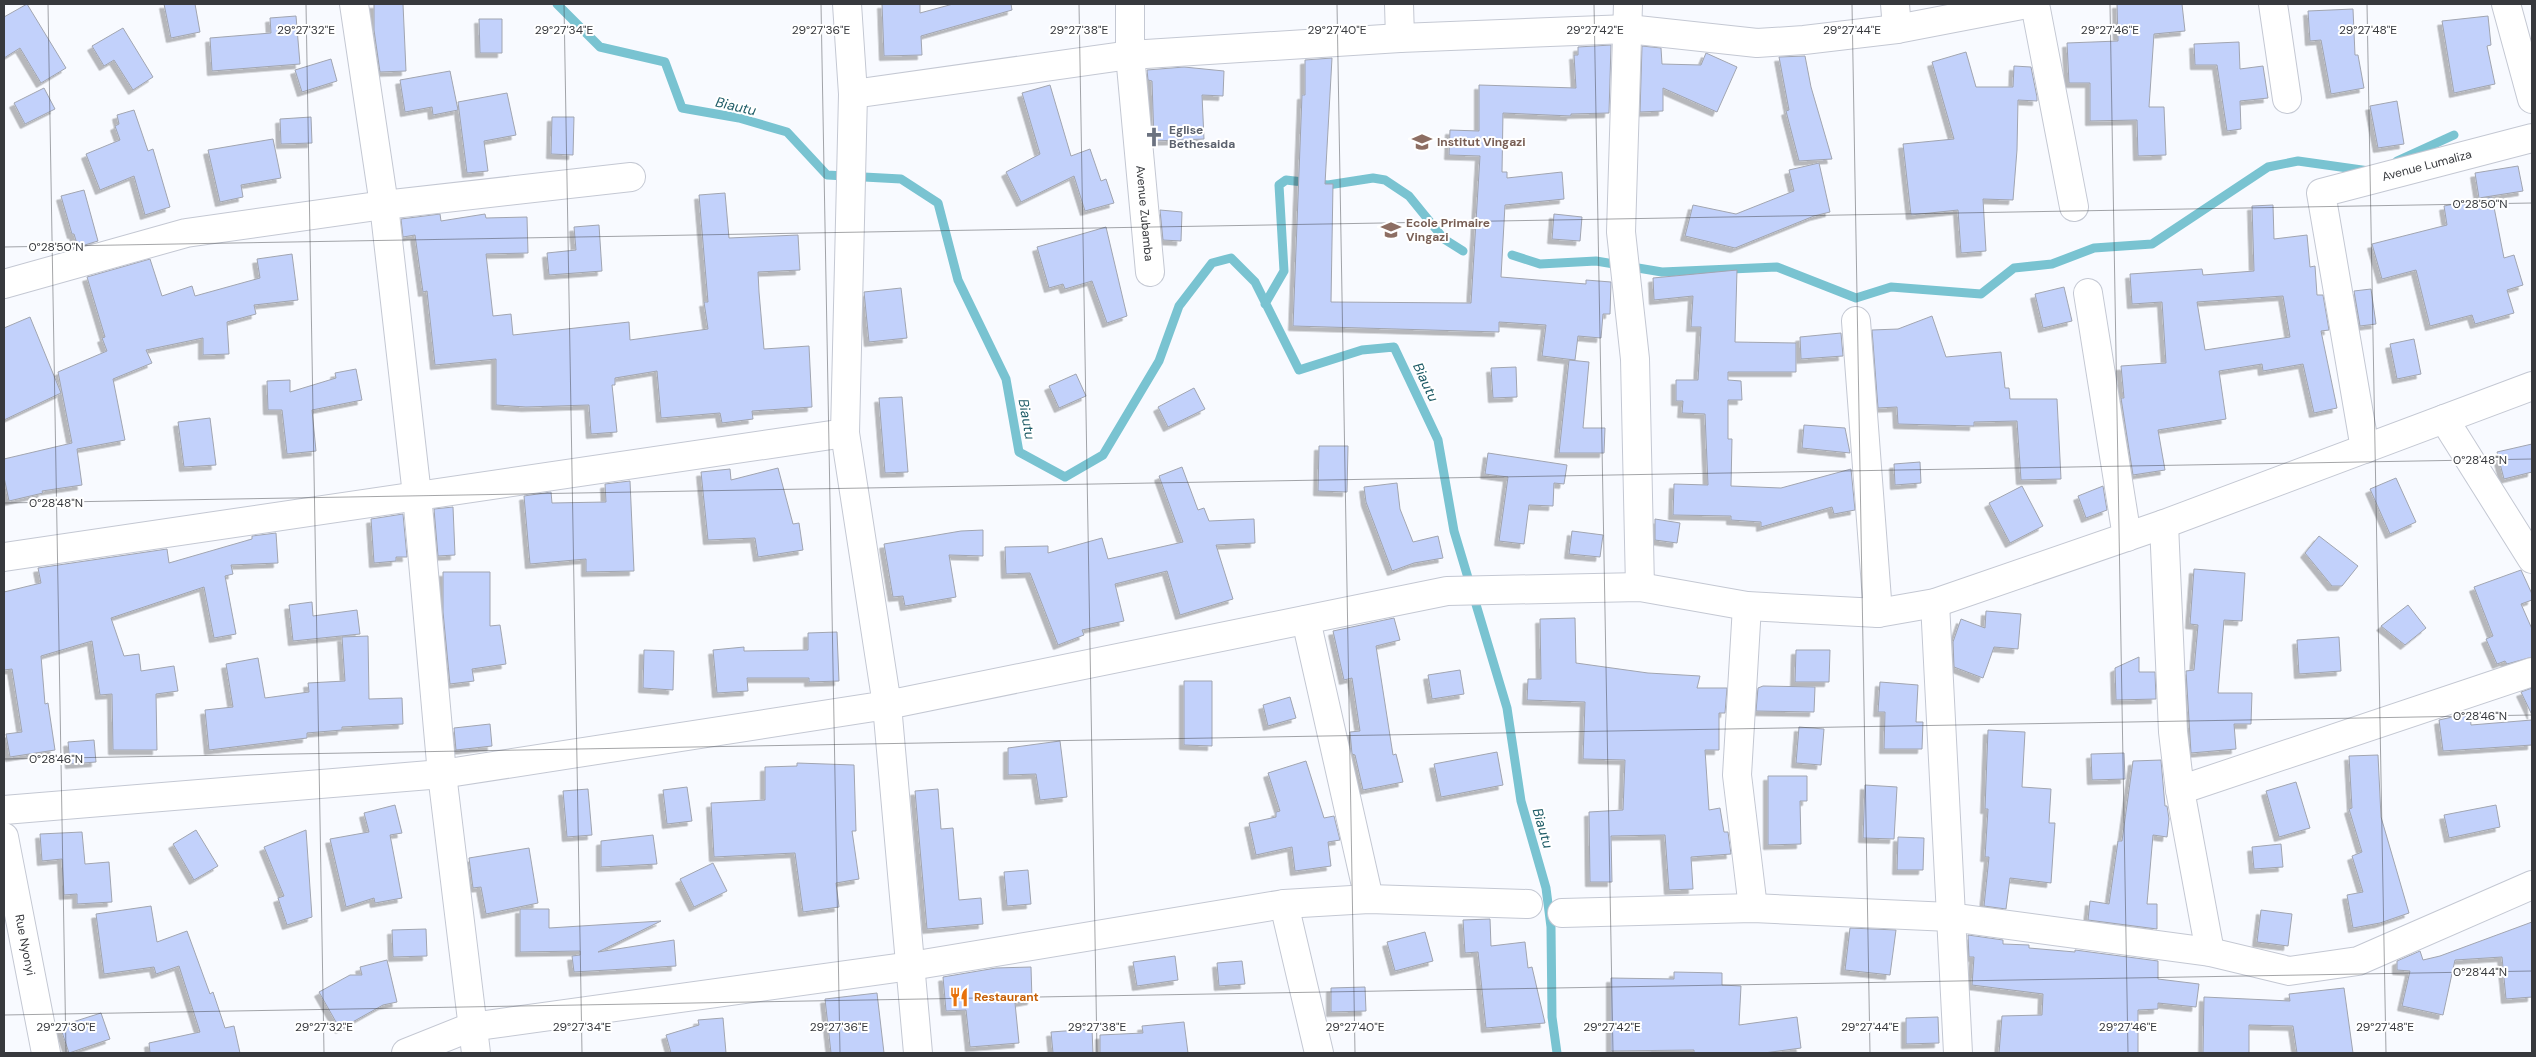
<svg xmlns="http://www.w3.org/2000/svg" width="2536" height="1057" font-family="'DM Sans',sans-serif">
<defs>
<filter id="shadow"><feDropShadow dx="-4.5" dy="4.5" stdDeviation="0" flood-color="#0004"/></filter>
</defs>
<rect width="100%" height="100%" fill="#f8faff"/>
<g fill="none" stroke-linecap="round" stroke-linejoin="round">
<path stroke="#79c3d1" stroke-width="9" d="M557,4L600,47L665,62L682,108L739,118L787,132L827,175L901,179L938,203L958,280L1006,379L1019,452L1065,477L1103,455L1159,361L1179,306L1212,263L1231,258L1255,282L1299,370L1362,350L1394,347L1438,440L1454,531L1507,708L1521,801L1546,888L1551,927L1552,1017L1557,1053
M2397,161L2454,135
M1512,255L1540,264L1596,261L1662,272L1777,267L1856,298L1891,287L1981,294L2014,268L2052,264L2094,248L2152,244L2268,167L2298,161L2369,171
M1265,304L1284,271L1279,185L1286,180L1328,185L1373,178L1385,180L1409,196L1444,239L1463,251"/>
</g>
<path fill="#c2d1fb" stroke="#a1a5b0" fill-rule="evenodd" filter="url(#shadow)" d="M27,4L66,68L41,83L20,48L4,58V17Z
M164,4H195L200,32L171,38Z
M374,4H403L406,71L380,72L374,30Z
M882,4H920V13L953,4H1011L1012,10L921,36L922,55L884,56Z
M2117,4H2182L2185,31L2154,34L2149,107H2164L2166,155L2138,156L2137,120L2090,121V83H2069L2067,43L2118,41Z
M2353,9L2355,55H2358L2364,88L2331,94L2321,40L2310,41L2308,11Z
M296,16L300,64L212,71L210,38L271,33L270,18Z
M2488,16L2491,45L2487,46L2495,84L2454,93L2442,21Z
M479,19H502V53H480Z
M123,28L153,77L133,90L114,60L104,66L92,46Z
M2239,42L2240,69L2263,66L2268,98L2240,101L2241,129L2227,131L2217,65H2195L2194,44Z
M1611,45L1609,113L1571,114V116L1503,113L1502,172H1507V178L1562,172L1564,199L1505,205L1501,277L1586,284V280L1611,282L1610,314H1603L1601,338L1578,336L1575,360L1542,356L1546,325L1499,322V332L1293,326L1302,95H1305V60L1332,58L1325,184H1333L1331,302L1471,303L1480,156L1449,155L1450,130L1479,131V85L1576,88L1574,55H1578V47Z
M1642,46L1661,48L1662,64L1701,65L1706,53L1737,67L1717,112L1663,88V111L1640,112Z
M1966,52L1976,87H2013L2014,66L2031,67L2037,97V101L2018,100L2017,150L2013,200L1983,199L1986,251L1961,253L1958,210L1911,215L1903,144L1954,139L1932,62Z
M1805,56L1811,87L1832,159L1799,161L1786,111L1789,110L1779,57Z
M331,59L337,81L302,92L295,70Z
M1184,67L1224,71L1223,96L1202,95L1204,139L1154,141L1152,81L1148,80L1147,70Z
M450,71L458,110L433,115L432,107L405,112L400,80Z
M1050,85L1071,156L1090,149L1101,181L1106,179L1114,203L1085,211L1074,176L1021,202L1006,172L1040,154L1022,93Z
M44,88L55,109L25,124L14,103Z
M507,93L516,135L484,141L488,171L467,173L458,102Z
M2397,101L2404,144L2378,148L2370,106Z
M134,110L148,151L153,149L170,207L145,215L134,176L100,190L86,154L120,140L115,126L119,124L117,115Z
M311,117L312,143L281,144L280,119Z
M552,117H574L573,155L551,154Z
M273,139L281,178L241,185L243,197L220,202L208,150Z
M1819,163L1830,212L1814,216L1735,248L1685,236L1693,205L1736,214L1794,191L1789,170Z
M2518,166L2523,191L2479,198L2475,173Z
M84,190L98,241L78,247L74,234H72L61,196Z
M725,193L729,238L798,235L800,270L758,272L759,292L764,349L809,346L812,407L752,411L753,419L722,423L720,413L661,418L657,371L615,378V385H612L617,432L591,434L589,405L526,407L496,405V359L435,365L427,291L423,292L415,235L403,237L401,219L440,214L441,221L485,214L486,218L527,217L528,253L486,254L493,316L511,314L513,335L629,322L630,340L708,329L704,302H708L699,195Z
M2492,197L2504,258L2514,255L2523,285L2507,290L2514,313L2475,324L2472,315L2430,326L2416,270L2382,279L2372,244L2447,225L2444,206Z
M2273,205L2274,239L2307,235L2310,267L2315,266L2317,295H2323L2329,330L2321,331L2337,408L2314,413L2303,364L2263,371L2262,364L2219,371L2226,419L2158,430L2165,470L2133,475L2121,398H2124L2121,366L2166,363L2162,302L2132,304L2130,274L2202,269L2203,275L2254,271L2252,206ZM2283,296L2290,337L2205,350L2197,302Z
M1160,210L1182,212L1181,241L1163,240Z
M1554,214L1582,217L1580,241L1552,239Z
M599,225L602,271L549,275L547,253L576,250L574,227Z
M1106,227L1127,316L1107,323L1092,281L1065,289L1063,284L1049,288L1037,247Z
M292,254L298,300L254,305L256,314L227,322L229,354L203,355V338L146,350L152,363L113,379L125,440L77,449L82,485L42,491L43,493L9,501L4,477V459L72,443L58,372L107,351L102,338L105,337L87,277L150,259L162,296L192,286L195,296L260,278L257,259Z
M1737,270L1735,342L1796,343V372H1728V380L1741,381L1742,400H1728V439H1732L1731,486L1781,488L1851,469L1855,510L1834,514L1832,507L1761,527V522L1731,520V516L1673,515L1674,484L1708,485L1705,414L1682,413L1683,401H1676V380H1698L1701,327H1691L1693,296L1654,300L1653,278Z
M2064,287L2072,321L2043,328L2035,294Z
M901,288L907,338L869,342L864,292Z
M2371,289L2376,324L2360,326L2354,291Z
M1932,316L1946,357L2001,352L2005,388H2009L2010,399H2057L2061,479L2021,480L2017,421L1974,422V426L1898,424L1897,407L1878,408L1872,330L1898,329Z
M30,317L61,393L4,420V328Z
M1841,333L1843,356L1801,359L1800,337Z
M2414,339L2421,374L2397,379L2390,344Z
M1569,360L1589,362L1583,428H1605L1604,453H1559Z
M1516,367L1517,397L1493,398L1491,368Z
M356,369L362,400L312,410L316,451L287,454L282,410H268L267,381L290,380V392L336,378L335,373Z
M1076,374L1086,396L1059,408L1049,386Z
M1194,388L1205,409L1168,427L1158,407Z
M902,397L908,472L885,473L879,398Z
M210,418L216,465L184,467L178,422Z
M1804,425L1845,428L1850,453L1802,448Z
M2532,444V472L2504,479L2497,452Z
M1319,446H1348L1347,492L1318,491Z
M1488,453L1567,465L1564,484L1554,483L1553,506L1529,505L1524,544L1499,541L1508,477L1485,474Z
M1920,462L1921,483L1895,485L1894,464Z
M1182,467L1198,510L1204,508L1209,521L1254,519L1255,543L1216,545L1233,599L1180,615L1167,571L1115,584L1124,621L1082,630L1084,635L1058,645L1030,573L1006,574L1005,547L1048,546V553L1102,538L1108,559L1183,542L1159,476Z
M778,468L793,524L799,523L803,550L758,557L755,538L708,540L701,472L730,469L731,480Z
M2396,478L2416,522L2390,534L2370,489Z
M630,481L634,571L586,572V559L530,564L524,496L551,492L552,503L606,502L605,484Z
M1397,483L1400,509L1413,542L1438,536L1443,558L1414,563L1392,571L1366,502L1364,487Z
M2022,486L2043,526L2010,543L1989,503Z
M2103,486L2107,510L2086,518L2078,496Z
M453,507L455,555L438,556L434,509Z
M403,514L407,557H396V561L374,563L371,519Z
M1655,519L1680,523L1677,543L1655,540Z
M983,530V556L949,555L956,597L905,606L903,596L893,597L884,544L961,531Z
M1572,531L1603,535L1600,557L1569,554Z
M276,533L278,563L231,565L233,574L225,576L236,634L214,638L204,587L111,618L124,656L139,654L141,671L174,666L178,691L156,694L157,750H113L112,694L100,695L92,641L41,656L45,704L48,703L55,750L10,757L6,734L22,732L12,669L4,670V592L41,583L38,568L167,549L169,563L252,539V536Z
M2319,536L2358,566L2342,586H2332L2305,553Z
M2194,569L2245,573L2242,621L2224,620L2218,693H2252L2251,724H2234L2236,749L2191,753L2186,671L2194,670L2198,625L2190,624Z
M2521,570L2532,594V600L2521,604L2532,629V657L2507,664L2505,661L2497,664L2486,639L2493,636L2474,587Z
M443,572H490V626L500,625L506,664L472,669L474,681L450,684L443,612Z
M312,602L313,616L357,610L360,634L293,641L289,605Z
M2408,605L2426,628L2405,645L2381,626Z
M1986,611L2021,614L2018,649L1994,647L1983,678L1954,667L1953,642L1961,619L1985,628Z
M1394,618L1400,640L1376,646L1393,755L1396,754L1403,782L1363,790L1355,755L1352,754L1350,732L1360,731L1352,678L1344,680L1333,631Z
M1575,618L1576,663L1648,673L1700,676L1697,688H1727L1725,713H1719V750H1705L1709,810L1720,808L1724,832H1728L1731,854L1691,857L1693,889L1669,890L1665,835L1611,836L1612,882H1590L1589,812L1623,810L1625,760L1583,759L1585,702L1527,700L1528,679H1541L1540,619Z
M837,632L839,681L809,682V678H747L748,691L717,693L713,650L744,647V651L808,650V633Z
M368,636L369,699L402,698L403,724L342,727V730L307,733V738L209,750L205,710L233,707L226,664L258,658L265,698L309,692L308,683L345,681L342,637Z
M2339,637L2341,671L2299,674L2297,640Z
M644,650L674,651L673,690L643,688Z
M1796,650H1830L1829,682H1795Z
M2139,657V672H2155L2156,699L2116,700L2115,668Z
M1460,670L1464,694L1432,699L1428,675Z
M1184,681H1212V746L1184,745Z
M1880,682L1918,685L1916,722H1923L1922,749H1884L1885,712H1878Z
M1763,686L1815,687L1814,712L1756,711L1758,688Z
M2532,688V715L2521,692Z
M1290,697L1296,718L1268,726L1263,705Z
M2470,713L2471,725L2532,720V745L2443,751L2439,720Z
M490,724L492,746L456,750L454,728Z
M1799,727L1824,729L1821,765L1796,763Z
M1988,730L2025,732L2022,787L2051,789L2049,823H2055L2051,883L2010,878L2006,909L1984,906L1989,857H1985L1988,809H1985Z
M94,740L96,762L70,764L68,742Z
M1060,741L1067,797L1040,800L1036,774L1008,775V748Z
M1497,752L1503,785L1441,797L1434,764Z
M2124,753L2125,779L2092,780L2091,754Z
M2378,755L2381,817L2409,913L2380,923L2353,928L2347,895L2363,892L2352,856L2362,852L2349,809L2352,808L2349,756Z
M2161,760L2165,806H2167L2169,819L2167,837L2153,835L2147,904H2157V929L2088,920L2090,901L2109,904L2118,841H2122L2133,761Z
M1306,761L1324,818L1334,816L1340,840L1328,842L1331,866L1295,871L1292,847L1256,855L1249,823L1276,817V812L1280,811L1268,773Z
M797,763L854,765L856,831H852L859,879L836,883L839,907L803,912L795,853L714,857L711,803L765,800V767L797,766Z
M1768,776H1807V801H1800L1801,844L1768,845Z
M2296,782L2310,828L2279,837L2266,791Z
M1865,785L1897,787L1894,839L1863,838Z
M687,787L692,821L667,824L663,790Z
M588,789L592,835L567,837L563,791Z
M938,789L941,829L953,828L959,900L981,898L983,924L927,929L915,791Z
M395,805L402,833L390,835L402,898L375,903L374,898L346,907L330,839L369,832L364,813Z
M2496,805L2500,827L2449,838L2444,815Z
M196,830L218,866L194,880L173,844Z
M306,830L312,917L287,925L278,898L284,896L264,847Z
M82,832L85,864L109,862L112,902L77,904V894L64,895L62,859L42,861L40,834Z
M653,835L657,864L601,867V841Z
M1898,837L1924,838L1923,870H1897Z
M2281,844L2283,867L2254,869L2252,847Z
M529,848L538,903L486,914L481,887L473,888L469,858Z
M713,863L727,891L694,907L680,879Z
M1028,870L1031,904L1007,906L1004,872Z
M151,906L157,942L187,931L210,994L213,992L225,1028L234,1026L240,1053H150L149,1043L200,1032L179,966L156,974L154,967L104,974L96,914Z
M520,909H549V928L661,921L598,952L674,940L676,966L574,972L572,956L580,955V951L520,952Z
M2261,910L2292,914L2288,946L2257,942Z
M1490,919L1491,946L1525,942L1528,968L1532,967L1545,1023L1486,1028L1478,952L1465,953L1463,920Z
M2532,922V997L2506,999L2502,957L2455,960L2443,1015L2402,1006L2410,971L2397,970V961L2420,951L2423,960L2440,956Z
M1850,928L1896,930L1890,975L1845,970Z
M426,929L427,956L393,957L392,930Z
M1425,932L1433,961L1395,971L1387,942Z
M1968,935L2003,940V944L2029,945V948L2075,952V950L2158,961V979L2199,984L2196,1007L2158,1003V1009L2138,1010V1053H1999L2002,1016L2042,1015L2043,994L1972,985L1974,957H1969Z
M1175,956L1178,980L1137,986L1133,962Z
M387,960L397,1002L383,1005L340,1029L319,992L350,975H362L360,967Z
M1242,961L1245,984L1219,986L1217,963Z
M1031,967L1032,1000L1015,1003L1019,1043L970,1047L966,1010L946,1011L943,977L996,968Z
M1674,972L1722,973V985L1741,986L1739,1025L1797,1017L1801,1048L1764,1053H1694V1050L1611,1051V978L1674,979Z
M1365,987L1366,1011L1331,1012V988Z
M2344,988L2353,1053H2297L2293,1026L2249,1025V1053H2203L2204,997L2290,1001L2289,994Z
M877,993L884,1053H831L825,999Z
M101,1013L110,1039L69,1053L60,1026Z
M1938,1017L1939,1043L1906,1044V1018Z
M723,1018L726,1053H671L666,1035L699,1025L698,1020Z
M1184,1022L1188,1053H1100V1035L1143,1033L1142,1026Z
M1092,1029L1093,1053H1053L1051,1032Z"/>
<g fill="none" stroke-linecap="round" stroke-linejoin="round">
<defs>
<g id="minor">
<path d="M354,4L384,205L417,495L442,774L476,1053"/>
<path id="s1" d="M1130,4V55L1150,272"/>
<path d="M1399,4L1400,38"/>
<path d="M1628,4L1621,232L1635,359L1640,587"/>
<path d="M1895,4L1897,29"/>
<path d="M2035,4L2074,207"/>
<path d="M2273,4L2287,99"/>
<path d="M2506,4L2532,99"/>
<path d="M853,94L1130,55L1400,38L1628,29L1757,43L1804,40L1897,29L2027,4"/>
<path d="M4,284L186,233L384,205L631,177"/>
<path d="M2088,293L2127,537"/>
<path d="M1856,321L1878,613"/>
<path d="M2444,419L2532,559"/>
<path id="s2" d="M2365,449L2321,193L2532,138"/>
<path d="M2164,524L2173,732L2180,790L2210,952"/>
<path d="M4,557L845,433"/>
<path d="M1935,603L1958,1053"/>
<path d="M1747,606L1737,775L1753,908"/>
<path d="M1306,620L1369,899"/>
<path d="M2180,790L2532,672"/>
<path id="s3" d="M4,837L46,1053"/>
<path d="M1284,904L1319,1053"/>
<path d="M1562,913L1753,908L1950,917L2210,952L2289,971L2358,961L2532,885"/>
<path d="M406,1053L471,1027L911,966L1284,904L1369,899L1528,904"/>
</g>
<path id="tertiary" d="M847,4L853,94L845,433L887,705L918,1053
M4,810L442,774L887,705L1447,591L1640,587L1747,606L1878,613L1935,603L2164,524L2532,386"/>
</defs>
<use href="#minor" stroke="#c4c8d3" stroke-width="30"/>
<use href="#tertiary" stroke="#c4c8d3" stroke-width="30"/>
<use href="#minor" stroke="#fff" stroke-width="28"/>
<use href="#tertiary" stroke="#fff" stroke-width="28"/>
</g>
<path fill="none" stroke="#37393d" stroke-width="1" stroke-opacity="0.45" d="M48,4L66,1053M306,4L324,1053M564,4L582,1053M821,4L840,1053M1079,4L1097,1053M1337,4L1355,1053M1594,4L1613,1053M1852,4L1870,1053M2110,4L2128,1053M2367,4L2386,1053M4,247L2532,203M4,503L2532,459M4,759L2532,715M4,1015L2532,971"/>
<defs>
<symbol id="church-bare" viewBox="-9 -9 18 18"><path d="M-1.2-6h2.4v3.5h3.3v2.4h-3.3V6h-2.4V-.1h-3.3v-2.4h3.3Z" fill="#6b7280" stroke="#fff" stroke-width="2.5" paint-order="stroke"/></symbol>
<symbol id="school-bare" viewBox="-9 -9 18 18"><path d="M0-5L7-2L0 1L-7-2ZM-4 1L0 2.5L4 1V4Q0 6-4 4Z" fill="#8d6e63" stroke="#fff" stroke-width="2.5" paint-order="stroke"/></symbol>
<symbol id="restaurant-bare" viewBox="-9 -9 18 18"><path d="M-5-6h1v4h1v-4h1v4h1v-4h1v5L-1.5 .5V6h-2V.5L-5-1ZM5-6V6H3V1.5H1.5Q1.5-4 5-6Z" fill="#e8710a" stroke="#fff" stroke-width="2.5" paint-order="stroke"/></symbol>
</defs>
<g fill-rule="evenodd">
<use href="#church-bare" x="1140" y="123" width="28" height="28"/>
<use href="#school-bare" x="1408" y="128" width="28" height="28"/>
<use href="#school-bare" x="1377" y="216" width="28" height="28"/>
<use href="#restaurant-bare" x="945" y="983" width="28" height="28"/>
</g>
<g text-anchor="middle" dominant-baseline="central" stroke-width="4" stroke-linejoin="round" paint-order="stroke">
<g font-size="12" font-weight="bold" fill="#5b616d" stroke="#fff" text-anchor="start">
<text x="1169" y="130">Eglise<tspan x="1169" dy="14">Bethesaida</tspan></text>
</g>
<g font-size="12" font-weight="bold" fill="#785e54" stroke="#fff" text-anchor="start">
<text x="1437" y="142">Institut Vingazi</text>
<text x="1406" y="223">Ecole Primaire<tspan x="1406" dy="14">Vingazi</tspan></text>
</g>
<g font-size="12" fill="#37393d" stroke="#fff">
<text stroke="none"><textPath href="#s2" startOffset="369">Avenue Lumaliza</textPath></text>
<text stroke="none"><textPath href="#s1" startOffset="210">Avenue Zubamba</textPath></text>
<text stroke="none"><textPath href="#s3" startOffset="110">Rue Nyonyi</textPath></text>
</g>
<g font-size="12" font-weight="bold" fill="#c56008" stroke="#fff" text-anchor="start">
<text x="974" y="997">Restaurant</text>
</g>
<g font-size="14" font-style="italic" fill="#1c5a65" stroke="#fff">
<text transform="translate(736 106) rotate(13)">Biautu</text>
<text transform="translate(1426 382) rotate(65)">Biautu</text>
<text transform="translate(1027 419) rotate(80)">Biautu</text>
<text transform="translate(1543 828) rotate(74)">Biautu</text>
</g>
</g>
<g font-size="12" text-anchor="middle" fill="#37393d" stroke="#fff" stroke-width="4" stroke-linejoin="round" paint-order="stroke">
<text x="306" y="34">29°27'32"E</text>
<text x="564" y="34">29°27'34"E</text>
<text x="821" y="34">29°27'36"E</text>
<text x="1079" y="34">29°27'38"E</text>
<text x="1337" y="34">29°27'40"E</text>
<text x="1595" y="34">29°27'42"E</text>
<text x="1852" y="34">29°27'44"E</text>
<text x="2110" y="34">29°27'46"E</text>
<text x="2368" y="34">29°27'48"E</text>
<text x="2480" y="208">0°28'50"N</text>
<text x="56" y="251">0°28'50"N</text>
<text x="2480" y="464">0°28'48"N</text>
<text x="56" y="507">0°28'48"N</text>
<text x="2480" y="720">0°28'46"N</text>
<text x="56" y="763">0°28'46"N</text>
<text x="2480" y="976">0°28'44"N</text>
<text x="66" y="1031">29°27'30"E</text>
<text x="324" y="1031">29°27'32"E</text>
<text x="582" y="1031">29°27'34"E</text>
<text x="839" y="1031">29°27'36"E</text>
<text x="1097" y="1031">29°27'38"E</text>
<text x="1355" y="1031">29°27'40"E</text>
<text x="1612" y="1031">29°27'42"E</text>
<text x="1870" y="1031">29°27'44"E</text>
<text x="2128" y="1031">29°27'46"E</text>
<text x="2385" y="1031">29°27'48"E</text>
</g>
<rect width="2536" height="1057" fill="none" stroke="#37393d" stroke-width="10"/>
</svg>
